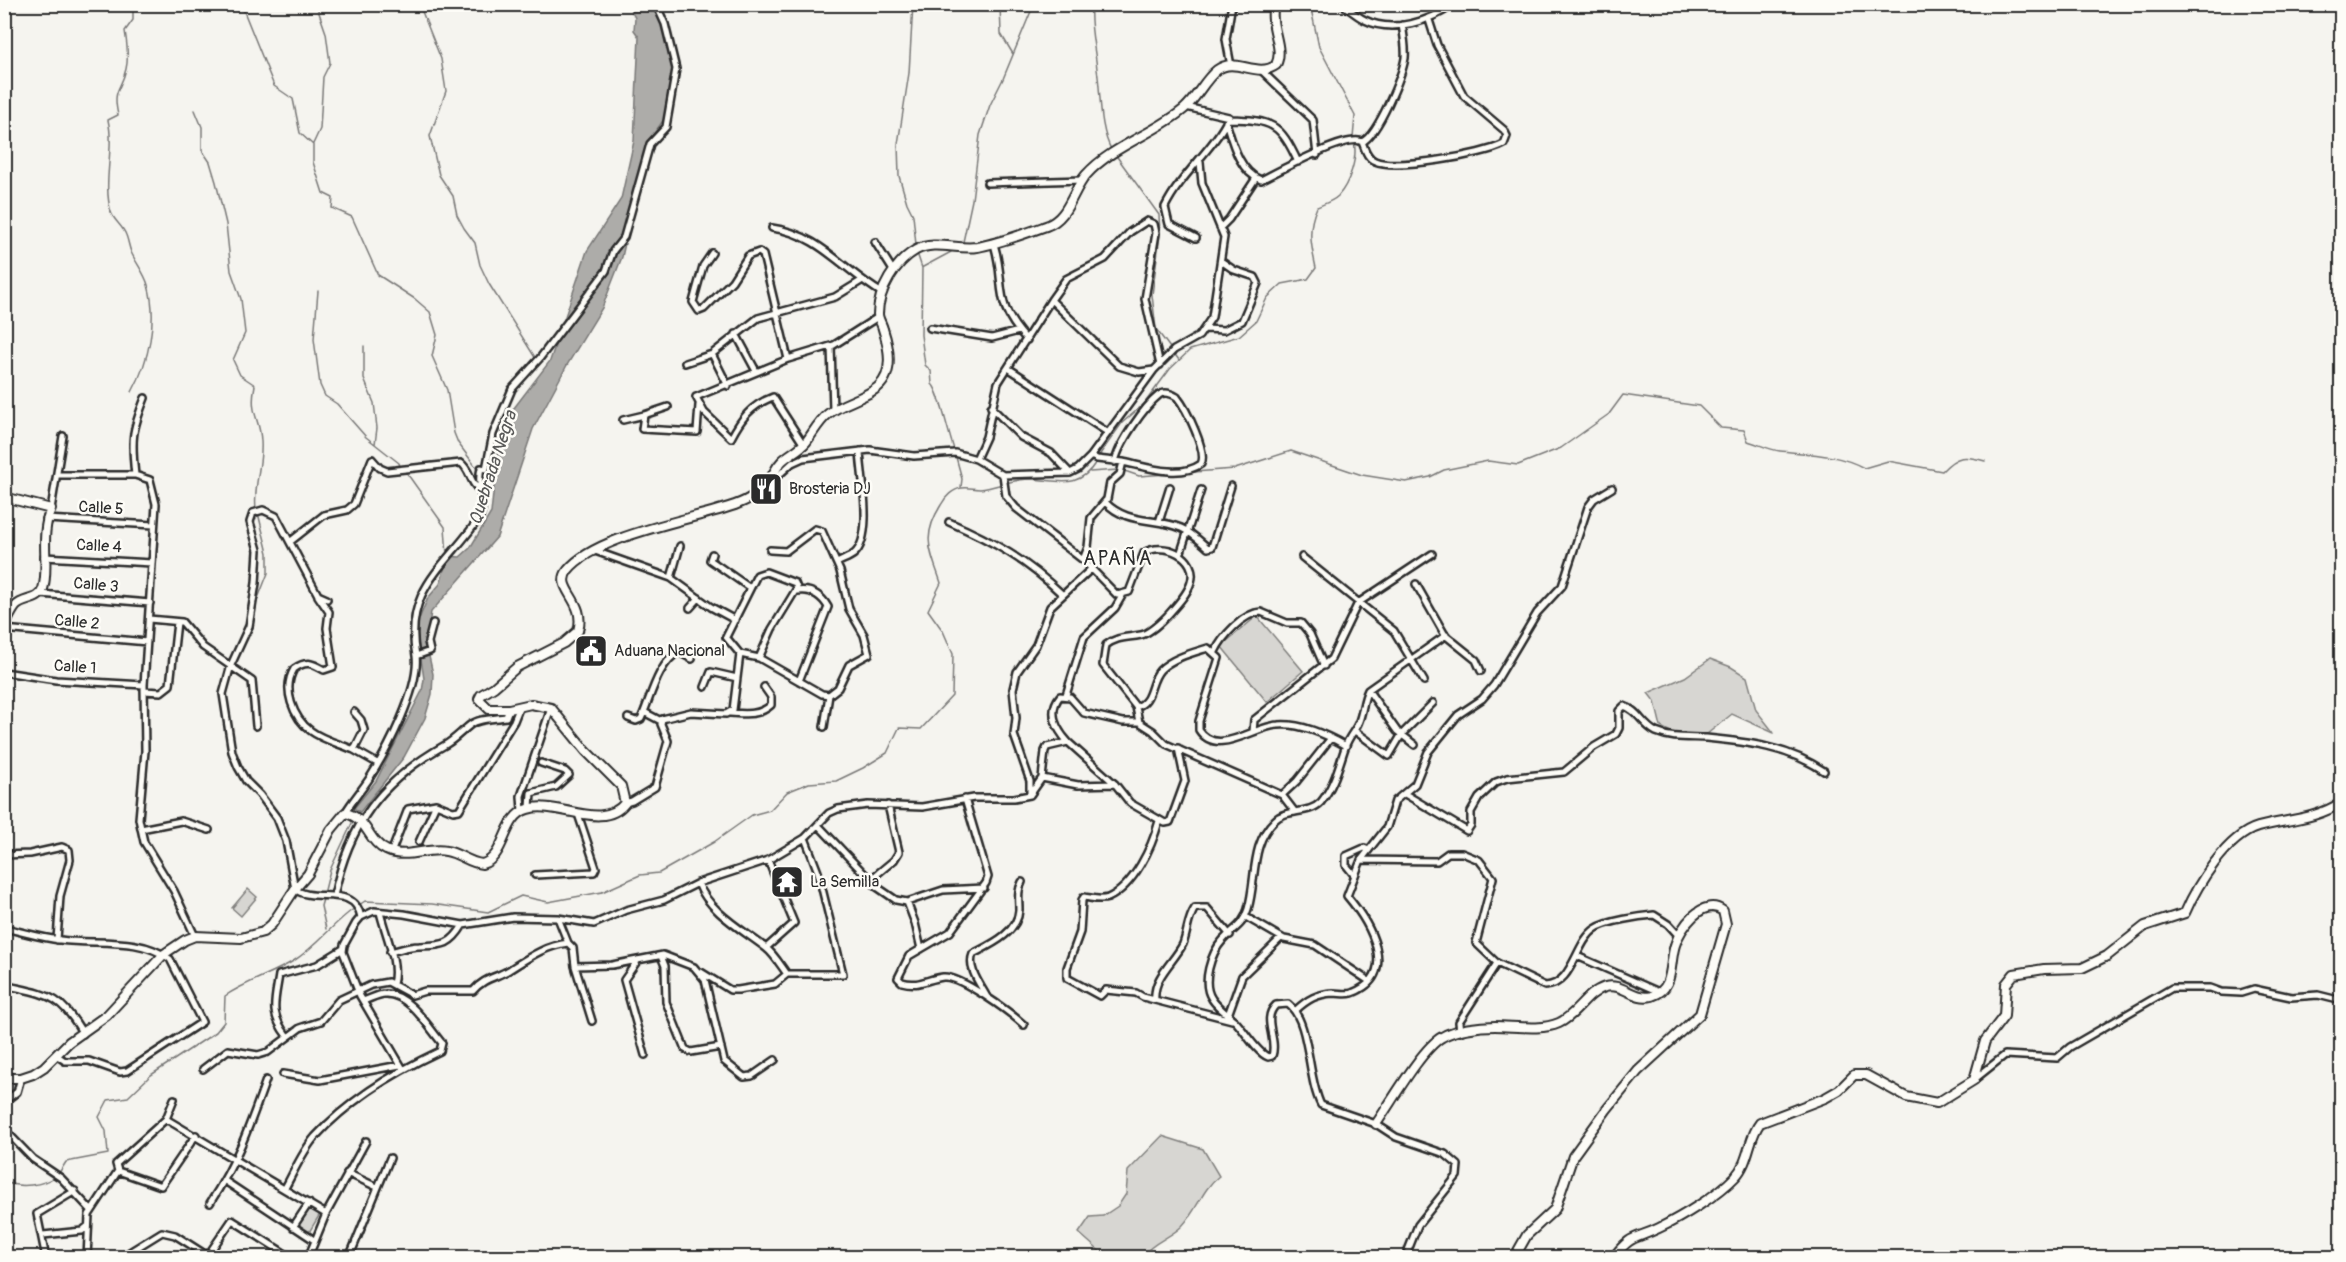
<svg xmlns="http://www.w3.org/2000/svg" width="2346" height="1262" font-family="Pangolin,sans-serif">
<rect width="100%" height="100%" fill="#f5f4ef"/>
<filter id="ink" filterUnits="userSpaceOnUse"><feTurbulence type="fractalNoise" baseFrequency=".0167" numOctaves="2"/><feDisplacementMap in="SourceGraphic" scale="12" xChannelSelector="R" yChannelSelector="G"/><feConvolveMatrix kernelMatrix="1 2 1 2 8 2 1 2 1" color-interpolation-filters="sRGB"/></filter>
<g filter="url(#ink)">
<path fill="#d7d6d2" stroke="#81807e" stroke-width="1.5" d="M1257,616L1303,671L1267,702L1221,646Z
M1710,659L1731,667L1747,677L1756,710L1774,733L1732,714L1702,738L1678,736L1661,727L1655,702L1648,693L1685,677Z
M248,889L257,897L241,916L232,908Z
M1162,1136L1203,1149L1219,1176C1202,1189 1197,1211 1182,1226C1170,1238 1154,1241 1141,1257H1106L1079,1233L1090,1217L1103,1216L1118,1206L1126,1194L1128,1171Z
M308,1207L320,1214L308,1234L296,1227Z"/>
<path fill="#adaca9" stroke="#797877" stroke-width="1.5" d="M628,5H656L665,24L672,63L673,91L665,118L647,143L622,257L602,308L567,365L533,429L497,537L431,612L426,643L433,674L432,694L425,718L404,757L360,812L354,808L376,781L422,691L424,679L416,626L428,598L440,584L448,556L460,557L470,548L491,513L499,439L511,412L550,361L587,251L621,199L634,141L639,37L634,30L635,18Z"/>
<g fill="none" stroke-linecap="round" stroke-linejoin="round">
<path stroke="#797877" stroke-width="1.5" d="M241,4L274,86L293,99L300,133L313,145V162L323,193L333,198L332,208L352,217L378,275L415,299L430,312L437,335L432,356L447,390L454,433L458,443L479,471
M419,4L441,59L446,91L430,136L439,175L453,196L457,215L464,228L475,243L480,265L489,284L536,359
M913,4L909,73L898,144L899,176L907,203L913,215L916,245
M1000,4L1001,34L1013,54
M1091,4C1089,26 1095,48 1097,69C1101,93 1099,129 1112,151
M1310,4L1319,47L1355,116L1353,138
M195,110L202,127V150L210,162L216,182L226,224L231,271L241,299L245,333L233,360L240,375L255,385C249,414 260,418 261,441C263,464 253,486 256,509
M313,144L320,129L323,77L330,63L326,33L316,4
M1115,154L1159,215L1160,235L1152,295L1156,329L1179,360
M960,244L963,242L972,200L980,135L990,105L1003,79L1034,4
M917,253L922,268L921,335L925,365L931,371L932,384C940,391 949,438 955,452
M923,267L951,252
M318,291L314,339L320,385L325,396L337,404L366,437L399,463L400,467
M364,346V379L374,403L377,428L375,444
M132,392C149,361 158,320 148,285C145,274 136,263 131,252C129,247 128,240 126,235C123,226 113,220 111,212C102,182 115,149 108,120L118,115C112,88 121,91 126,69C129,57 127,43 125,31L133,20V4
M956,457L962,479L961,487
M1098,457L1122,423L1144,404L1170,369L1190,350L1239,336L1256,321L1267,298L1282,284L1308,279L1316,268C1311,245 1307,229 1317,207C1324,204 1333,201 1338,196C1349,184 1358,158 1354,142
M1122,470L1139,476L1235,469L1291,451L1362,475L1406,482L1430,477L1444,470L1488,461L1518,465L1561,448L1609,414L1623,395L1699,406L1721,428L1744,430L1748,441C1758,444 1770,450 1780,451C1809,454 1839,454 1864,468L1888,461L1942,471C1957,455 1965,455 1985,461
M406,472L445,527L447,556
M1090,472L1118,470
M482,474L494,490
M247,637L253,628L255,606L268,573V553L258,513
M324,894L330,870L353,821
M323,899L321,906L326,929
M359,905L365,901L432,904L488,912L521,896L548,902L602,892L640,875L659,873L714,842L752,815L770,810L787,792L809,783L836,781L863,768L887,753L899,728L921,729L952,696L953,654L943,631L928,610L941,583C930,550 921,537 941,505C945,497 953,489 962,488C968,487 974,489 980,489C997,487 1013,479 1030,479C1058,480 1078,491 1096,462
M59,1173L66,1162L108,1154L106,1131L99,1117L108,1100L128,1097L151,1075L216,1032L224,1022L225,996C247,981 273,974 295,960C318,945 333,923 355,908
M4,1182C21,1188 42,1186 56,1176
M4,1217L8,1229L4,1236"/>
<defs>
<path id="street" d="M1342,4C1350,10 1357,16 1365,20C1393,34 1431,21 1454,4
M1402,25C1404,36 1406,47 1405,58C1402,76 1378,135 1362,142C1365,149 1367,158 1375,161C1395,170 1484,155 1504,144L1507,136L1504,130L1464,96L1437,45L1429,20
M1231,66L1226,39L1232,4
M1263,72L1313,120L1317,155
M1186,107L1229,117C1213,150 1181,174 1165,207L1169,224L1196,238
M1229,119C1272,120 1280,123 1298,162
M1226,122C1232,141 1239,172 1261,180C1277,172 1349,133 1362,142
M987,183L1083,180
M772,228C819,234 843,270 882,293
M1220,228L1229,219L1256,178
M875,242L894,272
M994,244C1007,287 991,301 1027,340
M712,253L703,266L693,302L699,311L704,309L732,281L748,256L759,252L763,255L788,359
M1051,300L1119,366L1139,372L1154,370
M930,328L992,338L1019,331
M1205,329L1224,330L1242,321L1258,283L1255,277L1234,270L1221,261
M736,334L756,371
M831,346L833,410
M712,354L728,386
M685,363L712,354L758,318L835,297L861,281
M1008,368L1107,432
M668,407L644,415L642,429L697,432L699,405
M991,407L1021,437L1051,453L1070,473
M623,420L644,415
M804,445L773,397C751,405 741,419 731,438L704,412L696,397L788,359L834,345L878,317
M976,459L986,437L998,383L1051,300L1066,279L1105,259L1130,232L1147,221L1154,224L1156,233L1145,299L1160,365
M1115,462C1119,443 1144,407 1159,395C1165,391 1172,394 1177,397C1186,408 1208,452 1201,464C1180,479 1146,467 1123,462
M57,475H135L150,480L156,504L144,685L145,751L139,819L144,842L174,891L195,936
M135,475C131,439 132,431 145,398
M1003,475L1070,473L1078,469L1091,456L1154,370L1174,350L1199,336L1212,317L1224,237L1202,183L1200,162
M771,478L780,474L792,463L803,458L870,450L914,456L955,453L976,459L1003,475L1006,496L1016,508L1083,560L1117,595L1129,592L1144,553C1163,541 1199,556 1191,582C1188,594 1175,607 1167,616C1160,623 1150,633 1141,635C1127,638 1118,636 1106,645L1103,665L1136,707L1139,722L1153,731L1166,744L1282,795L1295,812
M1105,502C1127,525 1154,517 1181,528C1191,532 1200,541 1208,548L1212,547L1231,486
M51,509L63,436
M46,519L154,525
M949,522C995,542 1026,560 1063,595
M1159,522L1170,487
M291,541L324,515L347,510L354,504L372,459L380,468L387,471L461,463C471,470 470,486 482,491
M595,551L671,578L711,607L735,620
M712,554L710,560L750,588
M1180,555L1201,490
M44,557L152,563
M1302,557L1394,631L1424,681
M1083,560L1088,547L1091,518L1107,499L1110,483L1120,474L1123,462L1097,459L1091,456
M837,563C842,560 849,558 854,554C874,537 861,475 860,451
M671,578L680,546
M1416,584L1445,635L1476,660L1481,671
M797,591C811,589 821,595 828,607L799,681
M40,594L150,603
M318,596L329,612L327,628L333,667L324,670C312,663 306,660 294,669C282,689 293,718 311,731C323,740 340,744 354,750
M327,599L318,595L276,516L263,510L253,513L250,522L258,550L256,583L249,626L231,665L223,694L232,752L238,767L246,781L260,795L277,818L286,841L295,889C313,904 354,883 361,917
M690,608L699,598
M149,619L182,622L203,647L252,681L256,726
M4,629L147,642
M1215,652C1222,637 1243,613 1261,612L1287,623H1301L1310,634L1324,666
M740,654L759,658L822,694L829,695L838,688L849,665L869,654L864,635L849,609L840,571L822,531L815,529L786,551L770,550
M416,656C403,588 447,566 480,517C486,499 476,485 481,468L486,469L493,434L512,389L540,358L606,271L613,251L624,237L650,144L666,127L676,69L665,24L656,4
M4,672L56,680L144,685
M705,687L711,672L737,678
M1368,690L1397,731L1415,745
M144,691L161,692L170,685L177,622
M1066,695L1084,637L1115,608L1122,596
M1136,707C1153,702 1149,682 1160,670C1172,658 1192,653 1208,648L1219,658L1199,721V730C1217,758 1254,726 1278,725C1300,723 1327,735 1346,746
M354,712L361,720L364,730L354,750L377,763
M644,712L661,721
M730,713C745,714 759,716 771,705V697L764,687
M628,718L636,721L641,719C650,700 658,662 679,652L692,659
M824,727L829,695
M1355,731L1389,756L1402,734L1433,703
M1253,732L1254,720L1331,659L1358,603L1432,554
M1068,742L1115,784L1130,803L1165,823L1170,822L1185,781L1178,748
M1042,778L1078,785L1115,784
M1405,794L1467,831L1471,825V812L1479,798L1496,782L1507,778L1564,772L1594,747L1616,734L1619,728V711L1624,706C1638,710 1643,726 1656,732C1672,739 1689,737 1706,738C1748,742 1788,747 1824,771
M1030,795V781L1014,735L1016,718L1013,689L1017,672L1036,645L1050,607L1091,569
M1282,795L1297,781L1331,738
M965,799L988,877L986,883L950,932L909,956L898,978L902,982C919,987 927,979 943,977C960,975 1011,1013 1024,1025
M625,803L632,801L655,787L668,741L661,724L662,719L691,712L726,714L733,710L740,654L726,637L757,575L766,572L795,583L797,588L772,629L759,658
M530,808L531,793L556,787L569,775L565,771L541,763
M522,811L521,796L551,708
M345,813C352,801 361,791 369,779C387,751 420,688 416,656L430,651L428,642L433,623
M1159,821C1152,847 1134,886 1108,898C1100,901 1092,898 1084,897L1082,900L1080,932L1067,968V978L1100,996L1106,990L1136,993L1143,997L1232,1020
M818,825L877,887L896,900L907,902L943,890L984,888
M141,829L181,821L209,830
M419,842L436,804
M391,853L408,809L436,804L453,811L459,810L514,721L520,706
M4,855L30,854L62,847L69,850L70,860L60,896L57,940
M1361,860L1437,861L1448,853H1462L1479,860L1493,878L1476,943L1497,963L1545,986C1573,985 1575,943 1595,929C1606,921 1641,916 1654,915L1668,924L1679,936
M535,875L594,872L596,868L578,814
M1354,875L1346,865V856L1364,848L1369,850
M870,880L894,860L899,852L888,805
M698,883C709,912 743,930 766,948C774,954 781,966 787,974
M334,896C349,824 381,781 445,745C454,740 461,732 470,725C479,718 494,719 506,717L509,709
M907,902L915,923L921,949
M380,912C385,934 399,962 393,984
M1246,917L1284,939L1315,945L1369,981
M558,918L568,943L573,948L575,966L592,1021
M4,928C23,932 41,938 60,940C97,945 139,936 170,959L202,1022L127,1071L120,1072L89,1061H65L56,1055
M766,948L794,923L768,860
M390,952C399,950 409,946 419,946C441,945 450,947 463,925
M661,956L665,966L666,1002L685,1049L691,1052L721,1047
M1577,956L1659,992
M638,960L624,980L645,1055
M575,966L612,965L663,955L694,967L705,980L724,1061L744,1077L752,1076L775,1060
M701,972L730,990H738L775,984L787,974H843L818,872L805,838
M4,985C47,995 60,993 83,1034
M987,997C980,984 967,968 973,954C990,945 1018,933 1019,910C1019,899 1017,892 1022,882
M1155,999C1153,977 1174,962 1183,944C1188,931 1187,920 1195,908H1207L1230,935
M1296,1010C1308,999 1317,994 1333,993C1340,993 1346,995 1352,993C1401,975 1369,922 1347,896L1361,860L1387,827L1395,801L1415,784L1428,752L1458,715L1482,699L1494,685L1537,613L1562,586L1588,507L1594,499L1612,488
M1228,1015L1242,976L1281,938
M1460,1032L1459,1022L1497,963
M287,1036C269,1013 275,1002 279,975L317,965L343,949
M203,1069L228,1050L258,1055L268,1052L300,1028L321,1021L339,1000L371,985L388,982L412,995L425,991H473C484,978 495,978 509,970C528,958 544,946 568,943
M403,1069L360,996L343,952L344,945L356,923L361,917L374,911L404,914L463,925L513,917L558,918L594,924L626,910L664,900L698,883L768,860L805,838L829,813L838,809L868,805L922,807L974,798H1014L1030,795L1042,778L1045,751L1047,747L1068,742C1057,730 1047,712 1060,696L1070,697L1084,713L1123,722H1139
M283,1074L320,1080L400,1065
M1975,1079L2005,1055L2057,1058L2070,1047L2172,988H2210L2221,992L2241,993L2254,989L2291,997L2318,995L2342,1001
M4,1102L17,1092L21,1078
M166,1119L326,1214
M4,1129L33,1159L61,1178L91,1210
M118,1171L161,1186L196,1135
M347,1173L377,1187
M225,1181L314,1240
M285,1188C294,1172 302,1152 315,1137C349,1100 395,1072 440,1051L442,1043C429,1028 409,993 385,994C378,994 370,999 363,1001
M210,1203C237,1162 250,1125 266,1080
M293,1227L309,1203
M43,1235L82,1231L88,1226
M46,1258L37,1214L75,1191
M87,1258L89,1215L118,1171L116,1164L166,1119L174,1099
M120,1258L162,1232L175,1235L211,1258
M206,1258L232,1220L292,1258
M308,1258L326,1214L366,1141
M349,1258L390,1158
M1405,1258L1418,1225L1457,1176L1458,1165L1445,1154L1396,1137L1376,1124L1321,1105C1307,1079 1311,1021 1288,1004L1276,1005C1261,1019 1278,1038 1272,1056L1268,1057C1256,1052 1245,1031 1235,1021C1227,1014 1217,1007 1212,999C1201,983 1211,953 1223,940C1234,928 1243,926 1248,909C1257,878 1250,844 1275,820C1287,808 1309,815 1321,802C1335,785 1339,764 1346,745C1349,736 1356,730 1359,721C1363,711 1363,700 1368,690L1446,635"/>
<path id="secondary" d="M4,497L51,509C39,536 50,566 43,589C39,601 24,598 16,606C11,612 8,620 4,627
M4,1078H21L33,1074L44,1067L69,1042L107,1015L164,954L185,940L195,936L241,938L263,932L272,924L295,889L308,874L331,830L345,813C367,817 368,842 386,850C407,860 426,847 446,851C459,853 469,863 482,864C507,857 502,816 528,809C558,800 602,832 625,803L621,786L586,751L551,708L531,704L509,709H489L479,699L481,695L494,687L517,667L564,643L578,631C587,600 553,589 568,570C596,535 692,520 735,505C749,500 763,491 771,478C775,471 776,467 782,461C789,454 799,450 806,442C813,433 819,421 828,414C843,402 864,399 878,387C894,373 889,347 883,329C882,324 878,319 878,314C878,291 895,262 916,250C934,240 957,250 977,247C1000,243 1024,234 1046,226C1069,218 1072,191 1086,175C1112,146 1154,134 1184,109C1197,98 1204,80 1217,70C1235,56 1257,79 1276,65C1285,47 1268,27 1274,4
M1376,1124C1391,1103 1421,1049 1442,1037C1455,1029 1480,1026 1495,1026C1514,1026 1541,1031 1559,1023C1577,1015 1586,993 1605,987C1622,982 1634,1001 1652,996C1675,989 1669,963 1675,945C1680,928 1703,896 1723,911L1726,924L1700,1014L1638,1071L1607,1109L1573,1156L1555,1209L1527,1235L1514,1258
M1613,1258C1632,1233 1635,1240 1659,1228C1682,1217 1718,1195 1735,1177C1750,1161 1748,1138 1760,1123L1825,1098L1839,1090L1854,1075H1866L1906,1097L1937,1103L1974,1080L1985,1041L2004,1016L2006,984L2014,974L2044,969L2082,968L2107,956L2145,926L2185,913C2197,885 2227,836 2258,827C2288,819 2315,820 2342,802"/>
</defs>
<use href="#street" stroke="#2b2b2b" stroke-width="10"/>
<use href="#secondary" stroke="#2b2b2b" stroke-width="12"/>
<use href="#street" stroke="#fdfcf7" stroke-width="5"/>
<use href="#secondary" stroke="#fdfcf7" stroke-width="8"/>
</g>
</g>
<defs>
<symbol id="restaurant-square" viewBox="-11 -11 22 22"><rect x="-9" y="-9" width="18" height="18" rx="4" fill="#2b2b2b" stroke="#fdfcf7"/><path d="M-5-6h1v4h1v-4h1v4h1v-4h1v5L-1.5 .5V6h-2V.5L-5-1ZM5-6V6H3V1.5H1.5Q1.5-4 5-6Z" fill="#fff"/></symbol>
<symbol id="civic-square" viewBox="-11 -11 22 22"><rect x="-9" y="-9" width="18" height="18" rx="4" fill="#2b2b2b" stroke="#fdfcf7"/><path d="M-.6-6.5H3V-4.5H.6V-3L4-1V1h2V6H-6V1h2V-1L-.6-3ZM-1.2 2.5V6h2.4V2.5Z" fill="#fff"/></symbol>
<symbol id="temple-square" viewBox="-11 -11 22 22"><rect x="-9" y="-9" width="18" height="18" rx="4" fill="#2b2b2b" stroke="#fdfcf7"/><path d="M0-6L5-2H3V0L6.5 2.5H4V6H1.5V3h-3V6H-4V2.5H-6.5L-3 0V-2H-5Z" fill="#fff"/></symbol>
</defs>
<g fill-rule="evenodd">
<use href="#restaurant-square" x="747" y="470" width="38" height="38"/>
<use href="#civic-square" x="572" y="632" width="38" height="38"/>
<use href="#temple-square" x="768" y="863" width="38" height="38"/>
</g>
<g text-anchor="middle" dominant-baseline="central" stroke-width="5" stroke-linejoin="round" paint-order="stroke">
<g font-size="16" fill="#2b2b2b" stroke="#fdfcf7" text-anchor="start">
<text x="789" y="489">Brosteria DJ</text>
<text x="614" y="651">Aduana Nacional</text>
<text x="810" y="882">La Semilla</text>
</g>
<g font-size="16" fill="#2b2b2b" stroke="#fdfcf7">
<text transform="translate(101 508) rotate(3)">Calle 5</text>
<text transform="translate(99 546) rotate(3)">Calle 4</text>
<text transform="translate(96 585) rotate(5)">Calle 3</text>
<text transform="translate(77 622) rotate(5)">Calle 2</text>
<text transform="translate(75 667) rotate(4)">Calle 1</text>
</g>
<g font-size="18" font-style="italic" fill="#585857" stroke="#fdfcf7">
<text transform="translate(493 468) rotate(-72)">Quebrada Negra</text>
</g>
<g font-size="20" letter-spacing="1.5" fill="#2b2b2b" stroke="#fdfcf7">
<text x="1118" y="558">APAÑA</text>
</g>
</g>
<rect width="2346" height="1262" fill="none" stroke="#fdfcf7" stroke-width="24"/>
<rect x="12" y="12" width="2322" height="1238" fill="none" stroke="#2b2b2b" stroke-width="2" filter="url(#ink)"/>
</svg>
